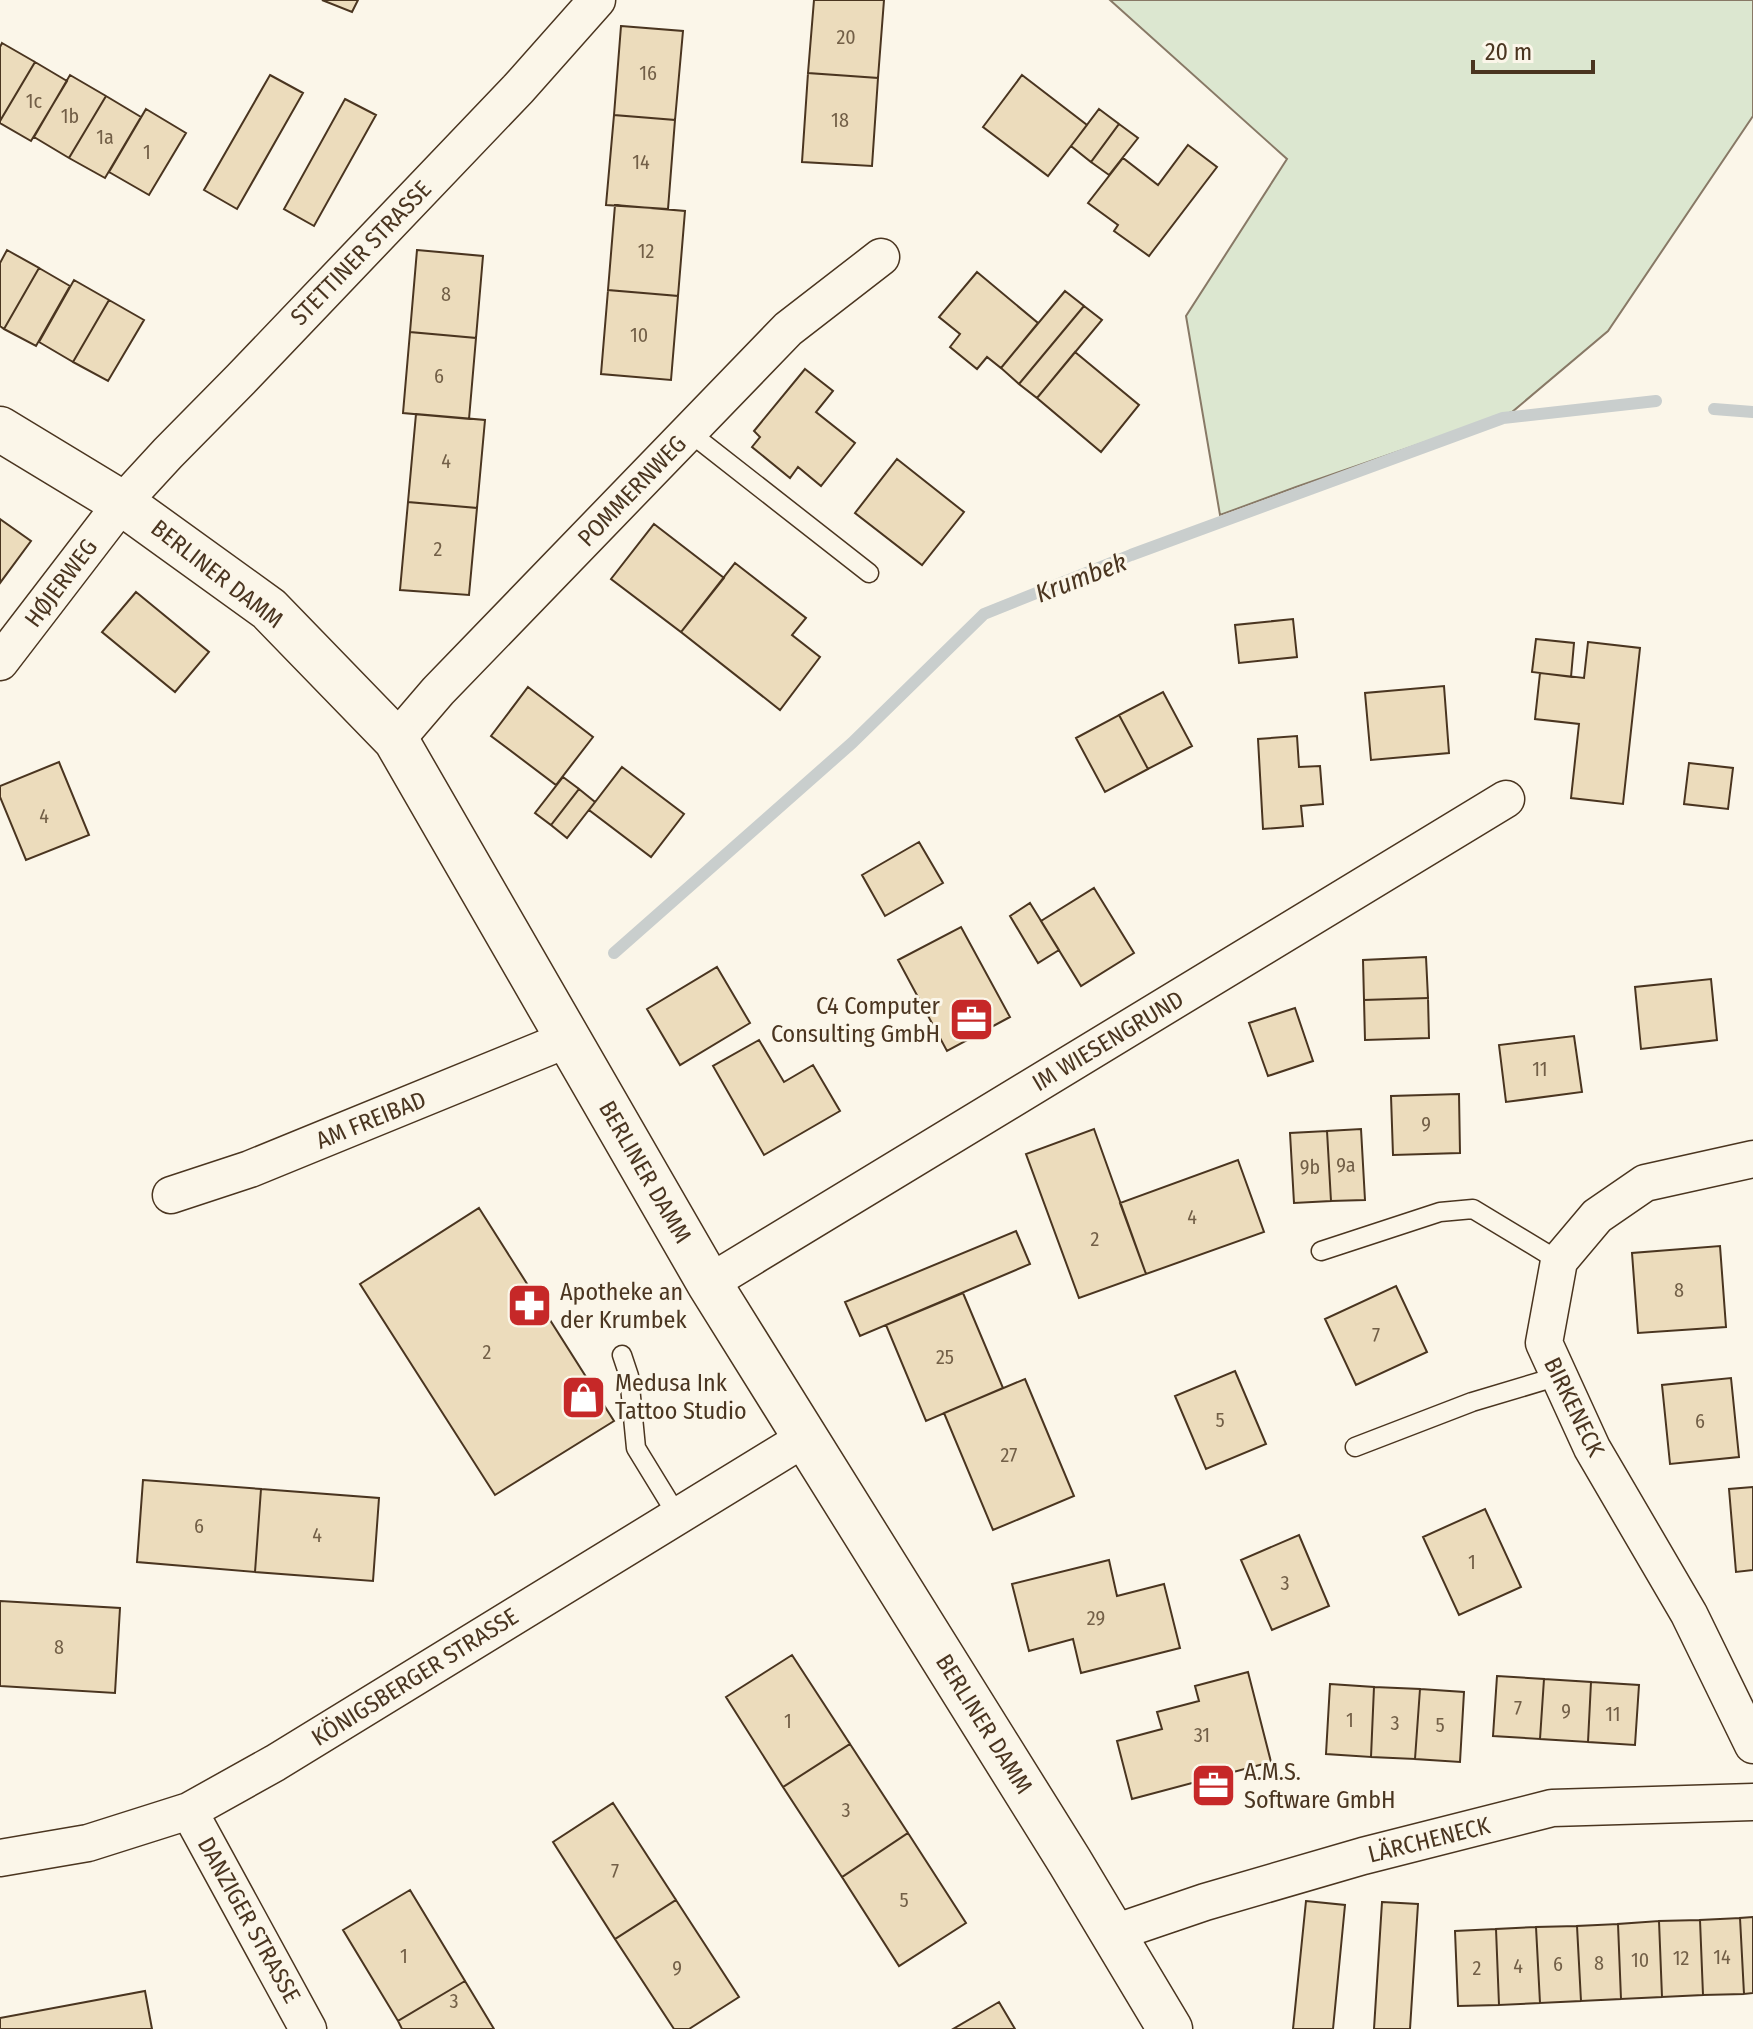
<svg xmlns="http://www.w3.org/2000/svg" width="1753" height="2029" font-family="'Fira Sans Condensed',sans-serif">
<rect width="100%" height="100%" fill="#fbf6e9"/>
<path fill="#dce7d0" stroke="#887966" stroke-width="2" d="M1110,0H1753V116L1608,331L1512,412L1296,487L1220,515L1186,316L1287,159Z"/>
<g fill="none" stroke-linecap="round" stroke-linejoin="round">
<path stroke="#c9cecd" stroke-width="12" d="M1714,409L1753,412
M614,953L852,743L984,614L1131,555L1503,418L1656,401"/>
</g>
<path fill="#ecdcbc" stroke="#4a3520" stroke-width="2" d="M322,0H358L352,12Z
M814,0H884L878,78L808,73Z
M621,26L683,31L675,120L614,115Z
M2,43L35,62L0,121V47Z
M35,62L67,81L31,141L0,123V121Z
M808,73L878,78L872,166L802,162Z
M70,75L106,96L69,158L34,137Z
M270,75L303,93L237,209L204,190Z
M1022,75L1087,125L1048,176L983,127Z
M106,96L141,117L105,178L69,158Z
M345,99L376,115L314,226L284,209Z
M146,109L186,133L149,195L109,172Z
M1099,109L1119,124L1091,162L1071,146Z
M614,115L675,120L668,209L606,205Z
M1119,124L1138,138L1109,175L1091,162Z
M1188,145L1217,167L1149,256L1114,231L1118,225L1088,203L1123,158L1158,185Z
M615,205L685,211L678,296L608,290Z
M7,250L39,268L4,329L0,326V263Z
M417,250L483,256L476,338L410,332Z
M39,268L70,286L36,346L4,329Z
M977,272L1038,323L1001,368L987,357L977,369L950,347L960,334L939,317Z
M74,280L109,300L73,362L39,342Z
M608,290L678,296L671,380L601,374Z
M1065,291L1084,306L1019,384L1001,368Z
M109,300L144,320L108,381L73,362Z
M1084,306L1102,320L1037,398L1019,384Z
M410,332L476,338L469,419L403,413Z
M1075,352L1139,405L1101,452L1037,398Z
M805,369L833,391L816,412L855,443L821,486L798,467L790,478L752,447L760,437L754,431Z
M416,414L485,420L477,508L408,502Z
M897,459L964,512L922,565L855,513Z
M408,502L477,508L469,595L400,590Z
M0,519L31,541L0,583Z
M654,524L724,578L681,632L611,579Z
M735,563L806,618L792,635L820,657L780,710L681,632Z
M136,592L209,652L175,692L102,632Z
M1293,619L1297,657L1239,663L1235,625Z
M1536,639L1574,643L1571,677L1532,672Z
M1588,642L1640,648L1623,804L1571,798L1579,724L1535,719L1540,673L1584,678Z
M1444,686L1449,753L1371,760L1365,693Z
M528,687L593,737L556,785L491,736Z
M1163,692L1192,746L1148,769L1119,715Z
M1119,715L1148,769L1105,792L1076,738Z
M1297,736L1299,767L1320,766L1323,804L1301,806L1303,826L1263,829L1258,739Z
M59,762L89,835L26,860L0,797V786Z
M1689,763L1733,768L1728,809L1684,804Z
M622,767L684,814L651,857L589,810Z
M563,777L579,789L551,825L535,813Z
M579,789L595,802L567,838L551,825Z
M919,842L943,883L885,916L862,875Z
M1094,888L1134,953L1081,986L1041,921Z
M1030,903L1059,950L1038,963L1010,916Z
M961,927L1010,1017L947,1051L898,960Z
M1426,957L1428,998L1364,1000L1363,960Z
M717,967L750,1023L680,1065L647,1009Z
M1711,979L1717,1040L1641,1049L1635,987Z
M1428,998L1429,1038L1365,1040L1364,1000Z
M1295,1008L1313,1061L1268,1076L1249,1023Z
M1574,1036L1582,1092L1506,1102L1499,1045Z
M759,1040L784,1082L813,1065L840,1111L764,1155L713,1066Z
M1459,1094L1460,1153L1393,1155L1391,1096Z
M1094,1129L1146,1274L1079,1298L1026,1154Z
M1361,1129L1365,1200L1331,1201L1327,1131Z
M1327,1131L1331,1201L1294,1203L1290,1133Z
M1238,1160L1264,1232L1146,1274L1120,1203Z
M479,1208L614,1421L495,1495L360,1284Z
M1016,1231L1030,1264L860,1336L845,1302Z
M1720,1246L1726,1327L1638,1333L1632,1253Z
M1396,1286L1427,1352L1356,1385L1325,1319Z
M963,1293L1003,1388L926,1421L886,1325Z
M1235,1371L1266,1444L1206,1469L1175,1396Z
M1731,1378L1739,1457L1670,1464L1662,1385Z
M1025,1379L1074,1496L993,1530L944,1413Z
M143,1480L261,1489L255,1572L137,1562Z
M1753,1487V1570L1736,1572L1729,1489Z
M261,1489L379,1498L373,1581L255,1572Z
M1485,1509L1521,1587L1459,1615L1423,1537Z
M1299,1535L1329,1606L1272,1630L1241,1560Z
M1109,1560L1117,1596L1164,1584L1180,1648L1081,1673L1073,1639L1029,1651L1012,1584Z
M0,1601L120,1608L115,1693L0,1686Z
M792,1655L850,1744L783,1787L726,1697Z
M1248,1672L1271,1762L1132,1799L1117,1741L1162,1729L1157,1712L1199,1701L1195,1686Z
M1497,1676L1544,1679L1540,1739L1493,1736Z
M1544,1679L1591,1682L1588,1742L1540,1739Z
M1591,1682L1639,1685L1635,1745L1588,1742Z
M1330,1684L1374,1687L1371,1757L1326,1754Z
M1374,1687L1420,1689L1415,1759L1371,1757Z
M1420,1689L1464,1692L1460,1762L1415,1759Z
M850,1744L908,1833L842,1877L783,1787Z
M613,1803L676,1900L615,1939L553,1842Z
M908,1833L966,1923L899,1966L842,1877Z
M410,1890L465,1981L398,2021L343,1930Z
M676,1900L739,1997L689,2029H674L615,1939Z
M1306,1901L1345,1905L1333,2029H1293Z
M1382,1902L1418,1904L1410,2029H1374Z
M1753,1917V1993L1744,1994L1740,1918Z
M1740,1918L1744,1994L1703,1995L1700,1920Z
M1700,1920L1703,1995L1662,1997L1659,1921Z
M1659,1921L1662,1997L1621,1999L1618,1924Z
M1618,1924L1621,1999L1581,2001L1577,1926Z
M1577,1926L1581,2001L1540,2003L1536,1927Z
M1536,1927L1540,2003L1499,2005L1496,1929Z
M1496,1929L1499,2005L1458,2006L1455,1931Z
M465,1981L494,2029H402L398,2021Z
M145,1991L152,2029H0V2018Z
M999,2002L1015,2029H953Z"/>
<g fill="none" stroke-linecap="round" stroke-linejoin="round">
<defs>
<path id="service" d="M689,432L869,573
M1321,1251L1440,1212L1473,1209L1559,1261
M622,1355L629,1376L636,1448L677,1515
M1355,1447L1472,1402L1559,1376"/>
<path id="minor" d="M0,662L122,503L168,453L241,379L518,89L597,0
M396,740L438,691L788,329L881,257
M1753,1159L1645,1183L1597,1216L1559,1261L1544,1343L1592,1448L1689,1614L1753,1745
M171,1195L250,1169L568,1039
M709,1283L1506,799
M189,1811L308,2029
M0,1858L88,1843L189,1811L275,1763L805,1438
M1114,1933L1205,1902L1363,1856L1552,1808L1753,1802"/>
<path id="secondary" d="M0,429L122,503L269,609L396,740L709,1283L1070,1862L1170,2029"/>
</defs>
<use href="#service" stroke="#4a3520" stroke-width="21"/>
<use href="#minor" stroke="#4a3520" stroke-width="39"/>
<use href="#secondary" stroke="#4a3520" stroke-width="47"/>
<use href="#service" stroke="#fbf6e9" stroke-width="18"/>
<use href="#minor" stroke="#fbf6e9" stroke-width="36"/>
<use href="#secondary" stroke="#fbf6e9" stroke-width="44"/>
</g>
<defs>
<symbol id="office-square" viewBox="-11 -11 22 22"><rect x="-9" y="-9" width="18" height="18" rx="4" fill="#c62828" stroke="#fbf6e9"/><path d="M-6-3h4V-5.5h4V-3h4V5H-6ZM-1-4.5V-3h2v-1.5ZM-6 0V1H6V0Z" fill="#fff"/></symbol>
<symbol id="pharmacy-square" viewBox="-11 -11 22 22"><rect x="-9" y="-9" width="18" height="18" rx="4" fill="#c62828" stroke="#fbf6e9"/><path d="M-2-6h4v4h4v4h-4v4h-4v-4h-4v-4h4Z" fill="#fff"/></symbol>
<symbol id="shop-square" viewBox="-11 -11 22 22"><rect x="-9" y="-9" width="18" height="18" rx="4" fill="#c62828" stroke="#fbf6e9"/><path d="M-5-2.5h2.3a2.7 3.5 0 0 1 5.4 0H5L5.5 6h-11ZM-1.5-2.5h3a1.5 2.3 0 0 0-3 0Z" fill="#fff"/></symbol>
</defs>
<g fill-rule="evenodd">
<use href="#office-square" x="946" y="994" width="51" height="51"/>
<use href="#pharmacy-square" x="504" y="1280" width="51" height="51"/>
<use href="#shop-square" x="558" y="1372" width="51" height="51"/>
<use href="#office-square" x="1188" y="1760" width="51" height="51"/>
</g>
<g text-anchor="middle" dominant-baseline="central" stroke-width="6" stroke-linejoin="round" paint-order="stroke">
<g font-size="20" fill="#725f47">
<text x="846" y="37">20</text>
<text x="648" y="73">16</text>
<text x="34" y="101">1c</text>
<text x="70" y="116">1b</text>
<text x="840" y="120">18</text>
<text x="105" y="137">1a</text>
<text x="147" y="152">1</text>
<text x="641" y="162">14</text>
<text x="646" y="251">12</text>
<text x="446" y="294">8</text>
<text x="639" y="335">10</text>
<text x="439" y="376">6</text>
<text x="446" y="461">4</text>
<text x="438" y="549">2</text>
<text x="44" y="816">4</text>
<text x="1540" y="1069">11</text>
<text x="1426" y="1124">9</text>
<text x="1346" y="1165">9a</text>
<text x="1310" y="1167">9b</text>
<text x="1192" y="1217">4</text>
<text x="1095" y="1239">2</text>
<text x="1679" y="1290">8</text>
<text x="1376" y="1335">7</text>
<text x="487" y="1352">2</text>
<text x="945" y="1357">25</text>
<text x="1220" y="1420">5</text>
<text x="1700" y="1421">6</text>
<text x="1009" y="1455">27</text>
<text x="199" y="1526">6</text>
<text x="317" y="1535">4</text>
<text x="1472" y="1562">1</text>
<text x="1285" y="1583">3</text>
<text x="1096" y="1618">29</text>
<text x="59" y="1647">8</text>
<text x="1518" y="1708">7</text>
<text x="1566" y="1711">9</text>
<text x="1613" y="1714">11</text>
<text x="1350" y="1720">1</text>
<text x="788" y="1721">1</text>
<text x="1395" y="1723">3</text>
<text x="1440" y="1725">5</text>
<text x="1202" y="1735">31</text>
<text x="846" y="1810">3</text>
<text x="615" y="1871">7</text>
<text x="904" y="1900">5</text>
<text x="404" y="1956">1</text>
<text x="1722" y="1957">14</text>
<text x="1681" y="1958">12</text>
<text x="1640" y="1960">10</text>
<text x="1599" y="1963">8</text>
<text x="1558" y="1964">6</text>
<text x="1518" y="1966">4</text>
<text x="677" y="1968">9</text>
<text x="1477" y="1968">2</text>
<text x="454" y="2001">3</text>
</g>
<g font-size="24" fill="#4a3520" stroke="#fbf6e9">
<text transform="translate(361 253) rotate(-46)">STETTINER STRASSE</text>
<text transform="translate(632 491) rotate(-46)">POMMERNWEG</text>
<text transform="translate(217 574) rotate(38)">BERLINER DAMM</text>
<text transform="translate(61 583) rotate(-53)">HØJERWEG</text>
<text transform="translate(1108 1041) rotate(-31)">IM WIESENGRUND</text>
<text transform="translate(371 1120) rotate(-22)">AM FREIBAD</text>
<text transform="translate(645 1172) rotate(60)">BERLINER DAMM</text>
<text transform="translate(1574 1407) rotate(64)">BIRKENECK</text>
<text transform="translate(415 1677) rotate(-32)">KÖNIGSBERGER STRASSE</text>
<text transform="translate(984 1724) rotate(58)">BERLINER DAMM</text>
<text transform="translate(1429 1840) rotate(-14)">LÄRCHENECK</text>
<text transform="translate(249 1920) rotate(61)">DANZIGER STRASSE</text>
</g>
<g font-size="24" fill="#4a3520" stroke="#fbf6e9" text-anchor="start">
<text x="940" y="1006" text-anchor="end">C4 Computer<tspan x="940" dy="28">Consulting GmbH</tspan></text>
<text x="560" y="1292">Apotheke an<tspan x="560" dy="28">der Krumbek</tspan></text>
<text x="615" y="1383">Medusa Ink<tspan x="615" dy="28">Tattoo Studio</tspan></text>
<text x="1244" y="1772">A.M.S.<tspan x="1244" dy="28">Software GmbH</tspan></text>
</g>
<g font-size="26" font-style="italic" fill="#4a3520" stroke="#fbf6e9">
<text transform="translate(1081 578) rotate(-21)">Krumbek</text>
</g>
</g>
<path d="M1473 60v12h120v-12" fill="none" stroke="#4a3520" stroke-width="4"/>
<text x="1485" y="60" font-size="24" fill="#4a3520" stroke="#fbf6e9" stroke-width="6" paint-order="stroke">20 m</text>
</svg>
